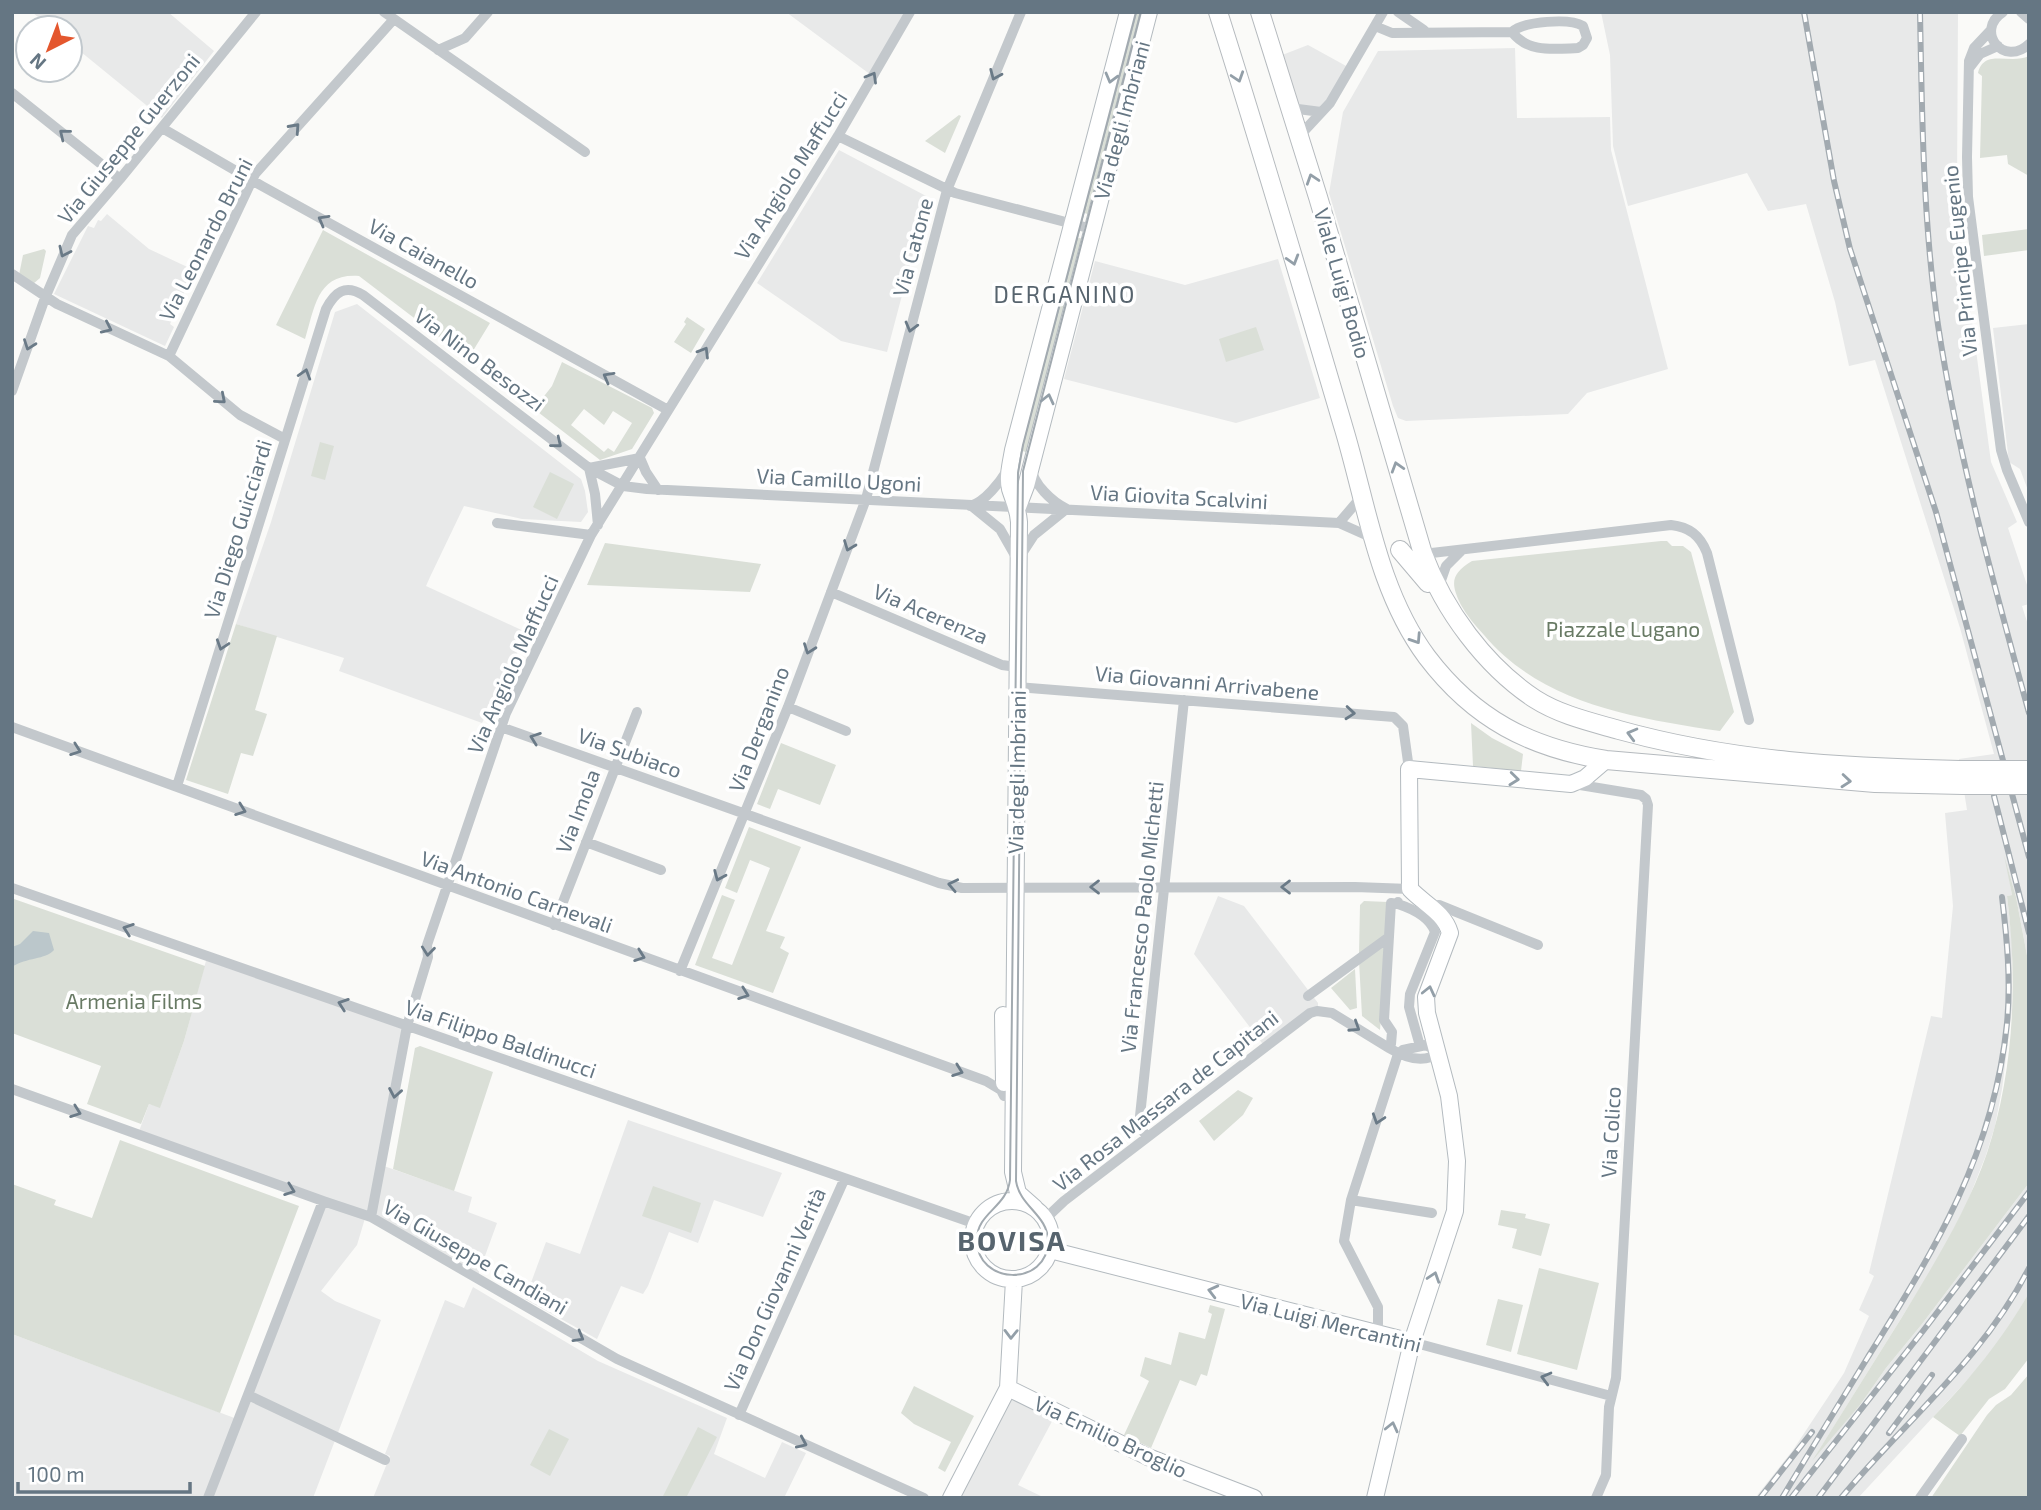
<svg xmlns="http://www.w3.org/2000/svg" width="2041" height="1510" font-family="'Exo 2',sans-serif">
<rect width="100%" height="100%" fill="#fafaf8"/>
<path fill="#e8e9e9" d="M32,12H168L214,51L162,118L70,43V28H51Z
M786,12H907L871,75Z
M1601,12H1958L1957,185L1959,224L1991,462L2017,522L2008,528L2029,591V604L2022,606L2029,628V966L2016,897L2007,866L2012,895L2007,896L2012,939V1009L2002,1089L1995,1126L1986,1155L1967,1203L1940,1256L1816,1455L1860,1405L1886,1368L1922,1324L2029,1183V1293L2005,1334L1984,1362L1858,1498H1755L1793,1450L1844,1373L1869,1316L1859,1310L1874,1276L1869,1273L1931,1016L1942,1018L1953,906L1945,813L1967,810L1959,759L1994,754L1960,628L1875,360L1849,366L1835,302L1806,204L1768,211L1747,173L1628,206L1613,146L1610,55Z
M1308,45L1348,67L1323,107H1298L1277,57Z
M1515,48L1517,118L1610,117L1611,150L1668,369L1587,393L1568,414L1406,421L1398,418L1393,406L1329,193L1343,112L1378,51Z
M839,150L928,197L887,352L841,341L757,283Z
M107,214L149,249L198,272L192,286L188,284L170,324L174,327L165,346L54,294L88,226L94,228L98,220L101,221Z
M1278,259L1320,398L1236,423L1064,379L1095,261L1185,285Z
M357,304L581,479L585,491L588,512L581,522L522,519L464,506L430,577L426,586L530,634L526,636L482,723L339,671L344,658L236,624L271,522L335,312Z
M2029,324V493L2020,469L2009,462L1993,328Z
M1218,896L1244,906L1318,1003V1009L1265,1047L1194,954Z
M207,957L407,1026L381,1165L472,1197L468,1212L497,1223L477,1278L366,1215L357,1245L321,1291L335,1301L381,1320L313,1498H208L323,1201L138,1134L149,1104L160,1107L184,1041Z
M628,1120L782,1173L763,1217L714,1200L698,1243L669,1232L648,1286L643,1294L621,1286L597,1339L525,1299L546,1242L580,1254Z
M473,1287L598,1361L727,1418L714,1454L765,1478L782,1442L806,1453L784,1498H373L390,1456L385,1454L445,1300L464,1308Z
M12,1334L237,1419L207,1498H12Z
M1012,1390L1057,1412L1018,1485L1045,1498H952Z"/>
<path fill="#dadfd7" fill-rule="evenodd" d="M1132,12H1142L1090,215L1082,212Z
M2029,56V176L2008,164L2007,155L1980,158L1982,76L1978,73C1984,48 2010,65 2029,56Z
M959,115L961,116L945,153L925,141Z
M2029,229V250L1984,256L1982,235Z
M323,230L490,323L468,359L359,276C317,273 315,307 305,339L276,325Z
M1075,237L1084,239L1029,453L1019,450Z
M44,249L46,251L40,278L33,284L19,275L23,255Z
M687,317L705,329L691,353L674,342L686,324L684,322Z
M1256,327L1264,350L1226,362L1219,339Z
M562,362L652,408L654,413L632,449L600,460L534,409L552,386ZM584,409L604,425L613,411L632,423L614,452L608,448L604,452L571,425Z
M320,442L334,446L325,480L311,476Z
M550,472L574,484L557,519L533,507Z
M1661,541H1667L1672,546H1683L1691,552L1734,712L1720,731C1635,718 1542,704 1484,635C1475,625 1467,616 1461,605C1450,583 1451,574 1472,561Z
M605,543L761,564L750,592L587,585Z
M236,624L277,636L255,710L267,714L253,756L241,753L228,794L186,780Z
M1471,723L1492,738L1523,754L1521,771L1473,766Z
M781,743L836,765L820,805L778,789L770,809L757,804Z
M749,827L801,847L766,931L785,937L780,948L789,953L773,993L695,965L722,895L735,900L712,958L732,965L770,868L750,860L737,893L725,888Z
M2004,855L2016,897L2029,966V1183L1922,1324L1886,1368L1860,1405L1812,1461C1842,1413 1872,1365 1902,1317C1934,1264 1967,1211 1987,1153C2014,1072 2018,980 2007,896L2012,895Z
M14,899L205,966L184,1041L160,1108L149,1104L141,1124L87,1104L101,1066L12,1033Z
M1364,901L1388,902L1386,934L1359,955L1360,905Z
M1387,939L1380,1030L1362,1016L1359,961Z
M1355,969L1357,1008L1350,1010L1331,988Z
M420,1046L493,1072L454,1191L393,1169L415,1048Z
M1238,1090L1253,1098L1243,1115L1214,1141L1199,1121Z
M120,1140L299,1206L220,1413L12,1334V1184L56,1200L54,1205L92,1218Z
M653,1186L701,1203L691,1233L642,1216Z
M1501,1210L1526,1214L1525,1218L1550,1224L1541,1256L1512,1248L1517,1229L1498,1225Z
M1539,1268L1599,1283L1577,1370L1517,1354Z
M2029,1293V1358L2005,1389L1989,1399L1960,1436L1933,1417C1971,1378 2001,1341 2029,1293Z
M1498,1299L1523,1305L1511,1352L1486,1345Z
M1210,1305L1225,1309L1207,1376L1201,1374L1196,1386L1180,1380L1151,1448L1124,1435L1149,1381L1140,1376L1145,1357L1171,1365L1179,1332L1205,1339L1212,1314L1208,1312Z
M2029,1374V1498H1931L1987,1415L1996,1405L2011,1395Z
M914,1386L974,1416L945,1472L938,1468L951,1442L914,1424L901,1413Z
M698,1427L717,1437L686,1498H662Z
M549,1429L569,1439L550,1476L530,1465Z"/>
<path fill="#bbc7cb" d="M33,931L49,933L54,950C45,960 27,957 12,967V947L20,944Z"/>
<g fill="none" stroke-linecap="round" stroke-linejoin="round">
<defs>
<path id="secondary" d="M1018,507L1026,486L1149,12
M1003,1015L1004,1083
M973 1240a39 39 0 1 1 78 0a39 39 0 1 1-78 0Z
M1035,1208L1018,1193L1013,1172L1019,522C1018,508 1014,502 1010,489C1007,477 1011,462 1013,450L1128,12
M1050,1250L1412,1342
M1008,1388L1148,1457L1254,1498
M951,1498L1008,1388L1014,1280
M1375,1498L1412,1342L1455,1211L1457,1161L1449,1096L1427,1013L1426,997L1450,933C1444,912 1424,904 1410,889L1409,769L1571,784L1585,778L1606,760"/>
<path id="primary" d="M1218,12C1262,150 1303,290 1344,429C1367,506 1378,591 1427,657C1474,719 1530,748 1606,760L1875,783L1963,785
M1260,12L1318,197L1423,554C1444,610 1485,666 1535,699C1560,715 1591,722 1619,730C1734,762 1842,767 1960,770
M1400,550L1428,583"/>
</defs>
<use href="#secondary" stroke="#b3babf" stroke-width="18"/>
<use href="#primary" stroke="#b5babe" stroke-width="20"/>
<path stroke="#c3c8cc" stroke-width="10" d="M384,12L585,152
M1398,12L1424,30
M2003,12C1974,31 2004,68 2029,44
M2021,12L2029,19
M1375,26L1392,33L1512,32C1524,21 1570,18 1583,26L1587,38L1583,45L1578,48C1553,49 1528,53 1512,32
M1991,30L1974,48L1969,61L1967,157L1968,197L2001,450L2007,470L2029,522
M438,50L465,38L488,12
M1970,67L1980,54L1998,46
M12,93L120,179
M1290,106L1298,109L1321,112
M162,128L262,186L668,410
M838,136L955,193L1092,229
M1300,140L1304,131L1330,103L1383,12
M12,274L57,304L169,356L240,415L285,439
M169,356L255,174L394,19
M12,391L45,298L72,235L120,179L256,12
M640,458L646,472L658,490
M1031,467C1033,484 1052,502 1067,509
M589,468L595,494L598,525
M589,468L640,458
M970,506C985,502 1000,482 1008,469
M973,507L1000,529L1016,557
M497,523L591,535
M1339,523L1362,496
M1423,554L1671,525C1689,527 1700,535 1707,553L1749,720
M1021,555L1034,535L1065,510
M1439,586L1446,566L1461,551
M831,592L1002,665L1017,667
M1017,687L1394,717L1403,726L1409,769
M788,707L846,731
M12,727L986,1081L1001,1090L1004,1096
M501,727L939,883L962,888L1355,887L1410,889
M1574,784L1641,795L1646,799L1648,805L1616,1378L1609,1407L1606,1475L1596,1498
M177,786L326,309C335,292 345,284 363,295L589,468L623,486L647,489L1339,523L1375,539
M586,842L661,870
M12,888L976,1224
M1398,904C1413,909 1430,917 1435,932L1410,994L1409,1007L1420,1046
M1430,906L1439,905L1538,945
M554,925L637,712
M680,971L788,707L866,499L947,190L1021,12
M1308,996L1389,937
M1391,1044L1392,1032L1384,1020L1391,903L1398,904V902
M12,1089L323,1201L371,1217L617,1359L924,1498
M1147,1137L1143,1131L1140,1116L1184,700
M1351,1200L1432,1213
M371,1217L407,1026L428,957L427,945L506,713L591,535L838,136L910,12
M1045,1219L1064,1201L1310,1013L1317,1011L1332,1013L1389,1048C1404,1057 1424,1065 1439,1052L1426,1045L1403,1050L1398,1054
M1375,1332L1378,1324V1307L1344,1241L1351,1200L1398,1054
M1412,1342L1611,1396
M248,1395L385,1460
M739,1415L844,1180
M208,1498L323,1201
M1920,1498L1962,1439"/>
<use href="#secondary" stroke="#fff" stroke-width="16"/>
<use href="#primary" stroke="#fff" stroke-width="18"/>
<path stroke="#a2aab0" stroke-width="2" d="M1136,12L1023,445L1018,473L1010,1180C1007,1207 977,1213 977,1239C976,1286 1048,1287 1048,1241C1048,1215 1020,1207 1016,1181L1023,471L1141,12"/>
<defs>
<path id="rail" d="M1804,12L1834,181L1850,249L1936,512L2029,857
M1920,12C1922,117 1923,221 1938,325C1958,457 1994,584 2029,713
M1994,796L2029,933
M1889,1433L1932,1375
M1760,1498L1812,1432
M1782,1498C1810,1451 1839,1404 1868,1357C1935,1249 1994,1154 2007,1023C2011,981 2007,939 2002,897
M1791,1498L1923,1331L2029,1192
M1818,1498L2029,1216
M1841,1498C1905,1421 1983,1359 2029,1268"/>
</defs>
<use href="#rail" stroke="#a2aab0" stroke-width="6"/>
<use href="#rail" stroke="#fff" stroke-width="3.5" stroke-dasharray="10" stroke-linecap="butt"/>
<defs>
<path id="primary-bridge" d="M1960,770H2029
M1963,785H2029"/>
</defs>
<use href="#primary-bridge" stroke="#b5babe" stroke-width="20" stroke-linecap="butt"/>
<use href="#primary-bridge" stroke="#fff" stroke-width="18"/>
</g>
<defs><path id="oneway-chevron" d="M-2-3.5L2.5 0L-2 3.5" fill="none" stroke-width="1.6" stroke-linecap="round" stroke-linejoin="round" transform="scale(1.75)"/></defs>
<g stroke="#6a7a87">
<use href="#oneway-chevron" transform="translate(995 75) rotate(113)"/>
<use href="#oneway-chevron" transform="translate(872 77) rotate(-60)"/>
<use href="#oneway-chevron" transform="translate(295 128) rotate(-48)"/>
<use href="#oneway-chevron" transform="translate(64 134) rotate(-141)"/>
<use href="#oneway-chevron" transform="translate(323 220) rotate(-151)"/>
<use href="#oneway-chevron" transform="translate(64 252) rotate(115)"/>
<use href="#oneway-chevron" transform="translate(911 327) rotate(105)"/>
<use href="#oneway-chevron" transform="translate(107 328) rotate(25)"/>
<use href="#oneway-chevron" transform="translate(29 345) rotate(110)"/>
<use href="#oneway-chevron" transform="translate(704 352) rotate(-59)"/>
<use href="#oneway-chevron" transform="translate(305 374) rotate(-73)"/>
<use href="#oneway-chevron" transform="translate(608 377) rotate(-151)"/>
<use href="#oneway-chevron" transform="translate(221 399) rotate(41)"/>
<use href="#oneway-chevron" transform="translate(557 443) rotate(39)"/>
<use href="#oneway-chevron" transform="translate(849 546) rotate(111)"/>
<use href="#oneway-chevron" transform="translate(222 645) rotate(108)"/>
<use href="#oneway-chevron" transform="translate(809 649) rotate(110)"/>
<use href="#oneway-chevron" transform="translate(1350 713) rotate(5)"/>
<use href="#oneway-chevron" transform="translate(535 738) rotate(-160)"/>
<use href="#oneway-chevron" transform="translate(76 750) rotate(20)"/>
<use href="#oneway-chevron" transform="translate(241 810) rotate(20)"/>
<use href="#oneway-chevron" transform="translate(719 876) rotate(113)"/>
<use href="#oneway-chevron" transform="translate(953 885) rotate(-168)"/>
<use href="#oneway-chevron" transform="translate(1095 887) rotate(180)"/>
<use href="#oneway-chevron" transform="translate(1286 887) rotate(-180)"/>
<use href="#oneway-chevron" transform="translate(128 929) rotate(-161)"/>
<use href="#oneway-chevron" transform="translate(428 951) rotate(96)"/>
<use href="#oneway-chevron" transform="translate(640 956) rotate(20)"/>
<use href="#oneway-chevron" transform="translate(744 994) rotate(20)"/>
<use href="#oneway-chevron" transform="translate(343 1004) rotate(-161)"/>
<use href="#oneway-chevron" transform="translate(1355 1027) rotate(33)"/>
<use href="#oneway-chevron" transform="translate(958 1071) rotate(20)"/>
<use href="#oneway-chevron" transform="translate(395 1093) rotate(100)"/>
<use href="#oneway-chevron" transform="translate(76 1112) rotate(20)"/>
<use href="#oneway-chevron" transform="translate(1378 1119) rotate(108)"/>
<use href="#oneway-chevron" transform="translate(290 1190) rotate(20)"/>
<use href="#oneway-chevron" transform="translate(579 1337) rotate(30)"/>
<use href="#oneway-chevron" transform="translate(1546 1378) rotate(-165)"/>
<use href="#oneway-chevron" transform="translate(802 1443) rotate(24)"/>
</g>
<g stroke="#939fa8">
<use href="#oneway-chevron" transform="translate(1238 77) rotate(72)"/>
<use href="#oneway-chevron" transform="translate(1111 78) rotate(105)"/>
<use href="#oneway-chevron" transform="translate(1312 179) rotate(-108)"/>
<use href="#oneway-chevron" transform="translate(1293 260) rotate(73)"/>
<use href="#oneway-chevron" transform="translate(1048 399) rotate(-77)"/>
<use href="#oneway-chevron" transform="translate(1397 467) rotate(-107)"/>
<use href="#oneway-chevron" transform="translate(1416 639) rotate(57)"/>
<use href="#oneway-chevron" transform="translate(1632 734) rotate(-165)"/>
<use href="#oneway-chevron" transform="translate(1514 779) rotate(6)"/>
<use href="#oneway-chevron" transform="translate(1846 781) rotate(5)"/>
<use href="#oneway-chevron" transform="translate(1429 991) rotate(-77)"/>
<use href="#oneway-chevron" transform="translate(1434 1277) rotate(-72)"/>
<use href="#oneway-chevron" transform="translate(1213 1291) rotate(-166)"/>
<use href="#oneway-chevron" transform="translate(1011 1334) rotate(91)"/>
<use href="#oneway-chevron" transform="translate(1392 1427) rotate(-77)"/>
</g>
<g text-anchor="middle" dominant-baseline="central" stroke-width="7" stroke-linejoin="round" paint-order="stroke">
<g font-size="21" fill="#657683" stroke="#fff">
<text transform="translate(1121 120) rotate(-75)">Via degli Imbriani</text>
<text transform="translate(128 138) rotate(-51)">Via Giuseppe Guerzoni</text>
<text transform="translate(790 175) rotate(-58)">Via Angiolo Maffucci</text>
<text transform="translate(205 239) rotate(-63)">Via Leonardo Bruni</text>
<text transform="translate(912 247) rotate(-75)">Via Catone</text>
<text transform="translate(424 253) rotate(29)">Via Caianello</text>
<text transform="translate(1959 261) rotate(-96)">Via Principe Eugenio</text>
<text transform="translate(1343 283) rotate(74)">Viale Luigi Bodio</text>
<text transform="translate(480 359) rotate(37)">Via Nino Besozzi</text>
<text transform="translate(839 479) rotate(3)">Via Camillo Ugoni</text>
<text transform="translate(1179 496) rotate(3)">Via Giovita Scalvini</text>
<text transform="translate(237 529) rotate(-73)">Via Diego Guicciardi</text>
<text transform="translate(931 613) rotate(23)">Via Acerenza</text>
<text transform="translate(512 664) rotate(-66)">Via Angiolo Maffucci</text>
<text transform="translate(1207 682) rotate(5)">Via Giovanni Arrivabene</text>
<text transform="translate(758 729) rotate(-69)">Via Derganino</text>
<text transform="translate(630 752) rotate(20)">Via Subiaco</text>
<text transform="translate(1016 772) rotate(-89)">Via degli Imbriani</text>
<text transform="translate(577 811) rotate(-69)">Via Imola</text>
<text transform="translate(517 891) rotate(20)">Via Antonio Carnevali</text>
<text transform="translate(1141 917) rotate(-84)">Via Francesco Paolo Michetti</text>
<text transform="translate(501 1038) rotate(19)">Via Filippo Baldinucci</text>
<text transform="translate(1165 1100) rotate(-38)">Via Rosa Massara de Capitani</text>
<text transform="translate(1610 1132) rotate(-87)">Via Colico</text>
<text transform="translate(476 1256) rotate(30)">Via Giuseppe Candiani</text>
<text transform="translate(774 1289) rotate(-66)">Via Don Giovanni Verità</text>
<text transform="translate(1331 1322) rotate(14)">Via Luigi Mercantini</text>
<text transform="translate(1111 1436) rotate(25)">Via Emilio Broglio</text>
</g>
<g font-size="21" fill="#687a64" stroke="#fff">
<text x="1623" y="628">Piazzale Lugano</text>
<text x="134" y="1000">Armenia Films</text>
</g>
<g font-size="23" letter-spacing="2" fill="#57646e" stroke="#fff">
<text x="1065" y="294">DERGANINO</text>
</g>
<g font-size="28" font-weight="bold" letter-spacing="2" fill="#57646e" stroke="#fff">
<text x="1012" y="1240">BOVISA</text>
</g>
</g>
<rect width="2041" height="1510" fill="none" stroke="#657683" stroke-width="28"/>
<g transform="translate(49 49) rotate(222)"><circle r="33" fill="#ffffff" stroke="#c1c8cd" stroke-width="2"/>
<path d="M0-5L12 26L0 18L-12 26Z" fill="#e4572e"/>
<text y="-10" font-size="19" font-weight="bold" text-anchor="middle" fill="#657683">N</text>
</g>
<path d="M18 1482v10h172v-10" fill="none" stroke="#657683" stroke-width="3.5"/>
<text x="28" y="1482" font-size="21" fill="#657683" stroke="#ffffff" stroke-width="5" paint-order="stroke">100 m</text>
</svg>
